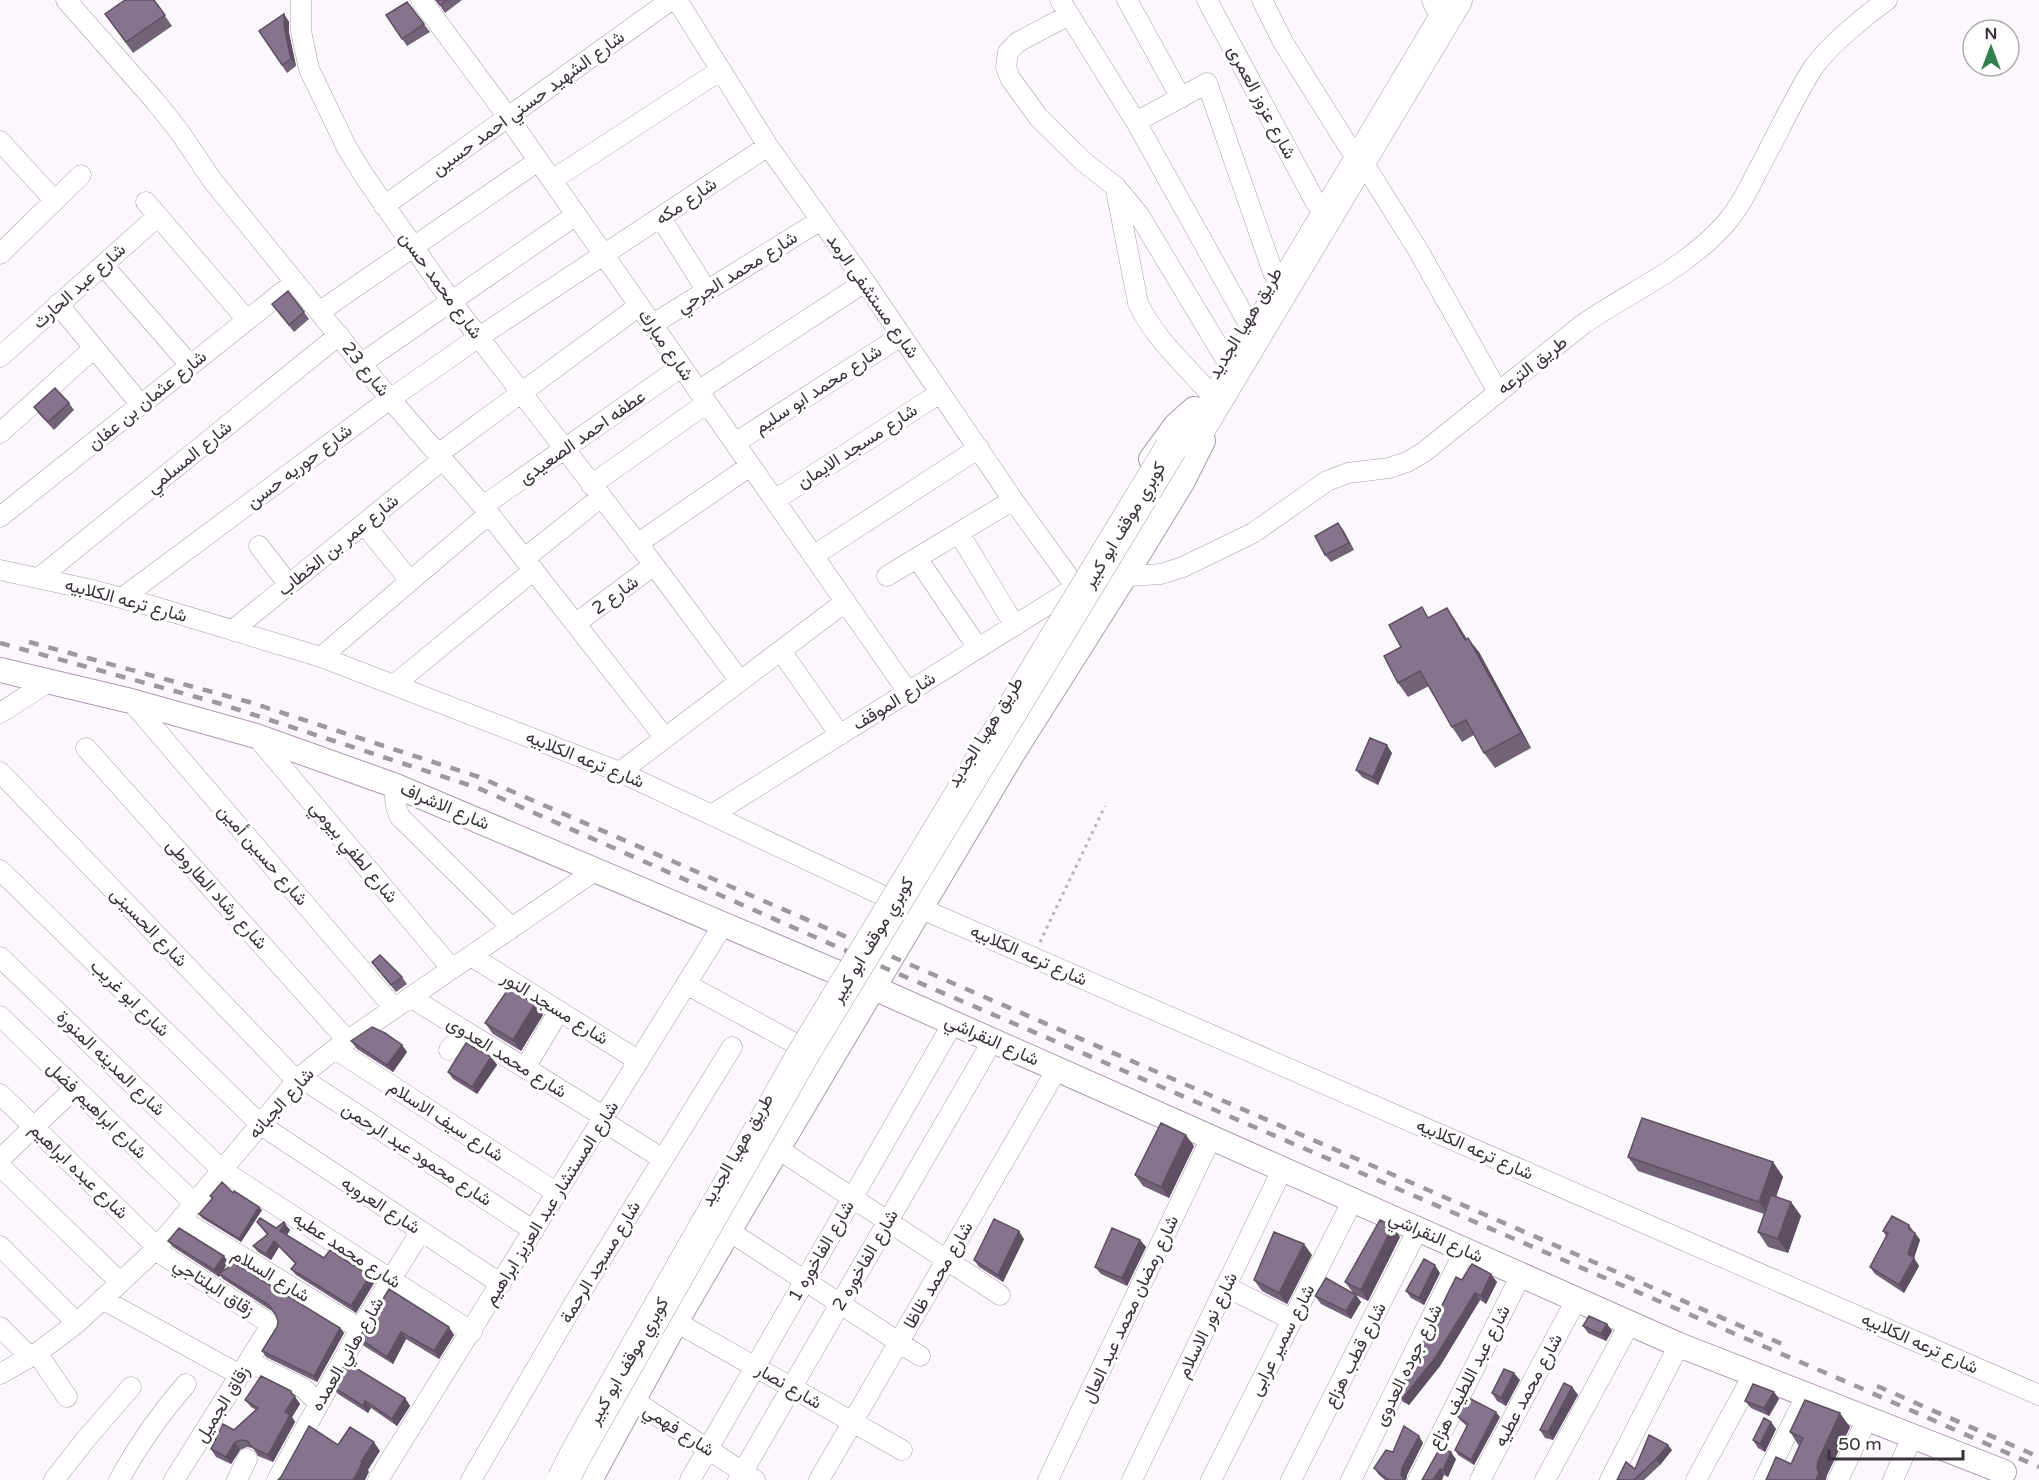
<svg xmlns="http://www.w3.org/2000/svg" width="2039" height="1480" font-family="'Varela Round',Vazirmatn,sans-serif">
<rect width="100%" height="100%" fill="#fcf7fd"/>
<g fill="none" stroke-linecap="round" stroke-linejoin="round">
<defs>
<path id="minor" d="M66,0L155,101L179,131L212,180L390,399L483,506L665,738
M301,0V31L309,69L347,148L365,177L451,301L654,565L740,681
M421,0L508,117L908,692
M677,0L768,146L865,282L1013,500L1076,587
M1060,0L1136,122L1247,321
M1127,0L1181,98
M1207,0L1316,203
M1262,0L1283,42L1350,149
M1432,0L1435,7
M1069,15L1018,42L1008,52L1006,67L1010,78L1039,118L1085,163L1116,187L1139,215L1225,358
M1136,122L1207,83L1274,275
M0,141L55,201
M1361,159L1418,250L1498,392
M552,180L721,70
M1116,190L1138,303C1153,336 1182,362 1206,389
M146,202L247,320
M384,206L671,0
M661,218L707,291
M0,254L81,175
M103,265L190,365
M58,304L141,405
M319,312L538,161
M653,324L821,220
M0,357L158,216
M362,363L576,215
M698,391L865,282
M0,433L94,348
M735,443L901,336
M438,454L639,306
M591,485L707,403
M775,500L940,393
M483,506L681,367
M0,517L295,282
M364,524L410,581
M959,533L1015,626
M637,544L750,466
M259,546L289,585
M813,556L979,448
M917,558L978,648
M524,559L600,498
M0,570L88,589L159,608L321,657L620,772L884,896L922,909L2039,1395
M887,576L1013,500
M1114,577L1161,574L1183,567L1253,533L1327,481L1348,473L1389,468L1407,462L1424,452L1582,325C1631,291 1687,268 1726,223C1739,208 1748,190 1757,172C1776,138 1792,101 1813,68C1828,46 1865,16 1887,0
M39,578L339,335
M122,598L390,399L479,337L768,146
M575,624L654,565
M233,630L442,460
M781,651L840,735
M321,657L489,514
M395,684L534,570
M131,701L394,1008
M0,713L50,681
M256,736L452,969
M86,748L347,1040
M0,772L297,1081
M620,772L845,602
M396,786C394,798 395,806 400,817L512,928
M713,814L1076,587L1086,584
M0,870L261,1125L501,1284
M471,956L639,1061
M0,957L222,1170L472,1332
M686,984L798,1045
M410,997L603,1116
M0,1016L195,1204
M335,1049L557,1193
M449,1050L465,1031
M525,1068L559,1011
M300,1077L534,1231
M0,1094L157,1247
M601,1120L663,1159
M778,1149L1000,1295
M0,1159L75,1088
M0,1166L120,1282
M182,1220L360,1329
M729,1231L920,1356
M0,1246L77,1323
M155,1250L266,1321L270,1327L174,1480
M1225,1286L1292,1320
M102,1299L240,1375
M676,1322L902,1450
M0,1327L30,1357
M37,1353L67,1397
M249,1362L303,1388L318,1402
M0,1374L37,1353L77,1323L155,1250L300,1077L335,1049L596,870
M633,1400L755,1480
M54,1480L86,1439L131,1387
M119,1480C138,1445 160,1414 186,1384
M237,1480L247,1459
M277,1480L360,1329L421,1231
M378,1480L723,925
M471,1480L575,1302L732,1047
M690,1480L953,1023
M738,1480L993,1040
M819,1480L1057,1069
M1048,1480L1211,1138
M1132,1480L1282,1170
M1211,1480L1353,1200
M1291,1480L1418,1229
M1351,1480L1465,1250
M1418,1480L1521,1275
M1480,1480L1576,1300
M1545,1480L1630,1323
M1610,1480L1679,1345
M1696,1480L1753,1375
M1764,1480L1806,1396
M1838,1480L1867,1419
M1893,1480L1912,1437"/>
<path id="tertiary" d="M1151,459L1176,425L1194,409
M0,670L131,701L256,736L396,786L874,988L1679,1345L2004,1472
M590,1480L676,1322L729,1231L1013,753L1125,576L1183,481L1203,441"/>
<path id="primary" d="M1183,456L1456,0"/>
</defs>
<use href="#minor" stroke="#ad99b3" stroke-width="21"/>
<use href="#tertiary" stroke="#ad99b3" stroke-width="26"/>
<use href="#primary" stroke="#ad99b3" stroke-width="33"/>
<path stroke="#b7b1b8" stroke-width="3" stroke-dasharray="3 4.5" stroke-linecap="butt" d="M1040,942L1105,806"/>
<use href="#minor" stroke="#fff" stroke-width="20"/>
<use href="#tertiary" stroke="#fff" stroke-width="24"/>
<use href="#primary" stroke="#fff" stroke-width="32"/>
<path stroke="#9e979f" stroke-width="4.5" stroke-dasharray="10 10" stroke-linecap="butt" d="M29,642L249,702L479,777L1789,1347
M0,643L218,703L478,788L885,968L1856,1386L2039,1467
M1877,1386L2039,1457"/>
<defs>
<path id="primary-bridge" d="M563,1480L576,1454L805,1051L1171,448"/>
</defs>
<use href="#primary-bridge" stroke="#ad99b3" stroke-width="33" stroke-linecap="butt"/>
<use href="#primary-bridge" stroke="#fff" stroke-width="32"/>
</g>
<path fill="#736378" d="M154,0L172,26L133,53L105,14Z
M436,0H462L445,13Z
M407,2L430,32L407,46L386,15Z
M284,14L289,22V33L296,66L287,73L259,31Z
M272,304L304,312L309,319L294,332Z
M69,403L74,410L54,430L39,414L34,407Z
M1338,523L1354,550L1331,562L1325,555Z
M1447,608L1457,623L1467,639L1479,652L1531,748L1495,768L1484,753L1474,735L1462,742L1452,727L1429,686L1408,697L1398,683L1401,647L1429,618Z
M1392,753L1378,785L1362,777L1356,770Z
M372,962L402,977L407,984L396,992Z
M535,1004L543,1015L521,1051L493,1034L485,1023Z
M351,1041L402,1045L407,1052L393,1072L357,1049Z
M491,1057L497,1065L477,1094L453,1079L448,1072Z
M1194,1146L1169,1198L1143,1186L1135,1175Z
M1628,1157L1773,1162L1783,1177L1776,1197L1791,1202L1801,1216L1788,1253L1768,1247L1758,1232L1764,1214L1638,1171Z
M233,1193L262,1210L241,1242L202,1218L199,1214L212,1199L210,1196Z
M257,1222L276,1228L285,1224L290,1230L287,1235L324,1258L374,1283L356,1313L296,1275L291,1269L295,1264L279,1247L271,1260L258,1252L253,1246L267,1235Z
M1909,1225L1920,1240L1914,1258L1919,1266L1904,1293L1875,1274L1870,1267L1886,1236L1883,1231Z
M1400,1237L1368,1301L1356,1295L1361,1302L1351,1319L1321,1304L1315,1296L1353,1293L1345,1282Z
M1024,1239L1003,1282L979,1267L974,1260Z
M1140,1240L1146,1247L1127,1286L1101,1274L1095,1267Z
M168,1241L224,1256L228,1262L223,1271L340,1328L344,1333L317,1382L266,1357L262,1351L277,1327L278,1321L277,1316L272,1311L223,1279L220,1275L219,1277L173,1247Z
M1312,1255L1287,1304L1262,1291L1254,1280Z
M1440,1273L1424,1305L1411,1298L1406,1291Z
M1462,1280L1497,1282L1486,1304L1480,1300L1440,1366L1409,1405L1403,1402L1398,1394Z
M389,1289L454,1335L439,1359L406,1339L393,1364L364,1346L359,1338Z
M1607,1324L1612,1331L1606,1341L1588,1333L1583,1326Z
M1520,1380L1506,1406L1497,1401L1492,1393Z
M333,1387L405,1398L410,1406L397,1426L371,1408L368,1413L338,1394Z
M1572,1387L1578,1395L1553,1440L1545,1438L1540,1430Z
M291,1391L300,1404L292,1417L295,1422L273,1462L258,1456L253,1448L247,1447L240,1450L231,1464L216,1457L211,1449L256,1410L251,1407L245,1400Z
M1774,1392L1779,1399L1769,1416L1751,1408L1745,1401Z
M1457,1416L1500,1417L1474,1465L1458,1455L1455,1450L1467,1426L1461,1421Z
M1771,1422L1776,1429L1765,1452L1758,1448L1753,1440Z
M1850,1427L1827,1475L1791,1464L1799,1446L1790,1432Z
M1423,1443L1407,1475L1406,1480H1385L1379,1475L1374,1468L1393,1452Z
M1672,1450L1660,1465L1644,1480H1617L1635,1469Z
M1456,1459L1448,1477L1444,1475L1422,1480Z"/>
<path fill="#5e5062" d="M284,14L289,22V33L296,66L291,59L284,26Z
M1338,523L1344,531L1354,550L1349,543Z
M1447,608L1457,623L1475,655L1465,640Z
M1468,638L1479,652L1531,748L1521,733Z
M1387,745L1392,753L1378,785L1373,777Z
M535,1004L543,1015L521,1051L513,1040Z
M402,1045L407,1052L393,1072L387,1065Z
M491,1057L497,1065L477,1094L472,1087Z
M1186,1135L1194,1146L1169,1198L1161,1187Z
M1773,1162L1783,1177L1769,1216L1759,1202Z
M1791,1202L1801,1216L1788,1253L1778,1239Z
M259,1207L262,1210L241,1242L239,1239Z
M285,1224L290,1230L285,1238L280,1231Z
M1393,1226L1400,1237L1368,1301L1361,1290Z
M1019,1231L1024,1239L1003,1282L998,1275Z
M1915,1233L1920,1240L1914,1258L1919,1266L1904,1293L1899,1285Z
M1140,1240L1146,1247L1127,1286L1122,1278Z
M274,1241L279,1247L271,1260L266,1254Z
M1304,1244L1312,1255L1287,1304L1279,1293Z
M224,1256L228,1262L219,1277L214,1270Z
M1435,1265L1440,1273L1424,1305L1419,1298Z
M1491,1274L1497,1282L1486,1304L1481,1296Z
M370,1276L374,1283L356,1313L351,1306Z
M1475,1293L1480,1300L1440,1366L1409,1405L1403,1398Z
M1356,1295L1361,1302L1351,1319L1346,1311Z
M1607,1324L1612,1331L1606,1341L1601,1334Z
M449,1327L454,1335L439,1359L434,1351Z
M340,1328L344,1333L317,1382L314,1376Z
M401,1332L406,1339L393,1364L387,1357Z
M1514,1373L1520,1380L1506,1406L1501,1398Z
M1572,1387L1578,1395L1553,1440L1548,1432Z
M291,1391L300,1404L292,1417L295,1422L273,1462L268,1455L285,1412Z
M1774,1392L1779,1399L1769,1416L1764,1408Z
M405,1398L410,1406L397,1426L392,1419Z
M365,1401L371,1408L368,1413L363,1406Z
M1496,1412L1500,1417L1474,1465L1471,1460Z
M1840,1413L1850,1427L1827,1475L1826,1480H1816L1818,1461Z
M1771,1422L1776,1429L1765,1452L1760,1444Z
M1419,1436L1423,1443L1407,1475L1406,1480H1405L1401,1475L1402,1468Z
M235,1442L240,1450L231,1464L226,1457Z
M374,1442L380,1451L368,1470L369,1472L365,1480H353L361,1462Z
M1668,1445L1672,1450L1660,1465L1656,1459Z
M1451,1452L1456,1459L1448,1477L1443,1470Z
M1440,1469L1444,1475L1442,1480H1433Z"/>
<path fill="#86738c" stroke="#5e5062" stroke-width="1.5" d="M125,0H154L165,15L126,42L105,14Z
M436,0H447L440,5Z
M407,2L424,24L402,39L386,15Z
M284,14V26L291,59L282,65L259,31Z
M288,291L304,312L289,325L272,304Z
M55,388L69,403L48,422L34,407Z
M1338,523L1349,543L1325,555L1315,536Z
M1422,607L1428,618L1447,608L1465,640L1468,638L1521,733L1484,753L1466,720L1452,727L1420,671L1398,683L1384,656L1401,647L1389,625Z
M1370,738L1387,745L1373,777L1356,770Z
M380,955L402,977L391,985L372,962Z
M509,988L535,1004L513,1040L485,1023Z
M372,1027L385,1033L402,1045L387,1065L351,1041Z
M466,1043L491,1057L472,1087L448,1072Z
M1642,1118L1773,1162L1759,1202L1628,1157Z
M1161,1123L1186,1135L1161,1187L1135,1175Z
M222,1182L233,1193L234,1191L259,1207L239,1239L199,1214L213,1198L210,1196Z
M1771,1195L1791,1202L1778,1239L1758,1232Z
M1892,1216L1909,1225V1229L1915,1233L1908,1254L1914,1258L1899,1285L1870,1267L1888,1233L1883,1231Z
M260,1218L276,1228L284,1222L285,1224L280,1231L324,1258L330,1250L370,1276L351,1306L291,1269L296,1263L274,1241L266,1254L253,1246L268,1234L257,1222Z
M994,1219L1019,1231L998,1275L974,1260Z
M1380,1220L1393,1226L1361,1290L1345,1282Z
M179,1228L224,1256L214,1270L168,1241Z
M1112,1228L1140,1240L1122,1278L1095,1267Z
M1274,1232L1304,1244L1279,1293L1254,1280Z
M1424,1259L1435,1265L1419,1298L1406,1291Z
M234,1263L340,1328L314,1376L262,1351L277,1327L278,1321L276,1315L269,1305L219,1274Z
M1472,1264L1491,1274L1481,1296L1475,1293L1435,1358L1403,1398L1398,1394L1456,1277L1462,1280Z
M1326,1278L1356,1295L1346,1311L1315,1296Z
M389,1289L449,1327L434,1351L401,1332L387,1357L359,1338Z
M1589,1316L1607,1324L1601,1334L1583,1326Z
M346,1362L405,1398L392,1419L365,1401L363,1406L333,1387Z
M1504,1369L1514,1373L1501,1398L1492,1393Z
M261,1376L291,1391V1393L295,1396L285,1412L290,1415L268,1455L253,1448L247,1441L241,1440L235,1442L226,1457L211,1449L223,1424L234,1430L258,1408L245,1400Z
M1564,1383L1572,1387L1548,1432L1540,1430Z
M1753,1384L1774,1392L1764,1408L1745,1401Z
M1467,1397L1496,1412L1471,1460L1455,1450L1468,1424L1457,1416Z
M1805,1400L1840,1413L1818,1461L1817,1468L1819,1474L1816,1480H1766L1776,1457L1791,1464L1803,1438L1790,1432Z
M1764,1418L1771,1422L1760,1444L1753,1440Z
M309,1426L338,1445L350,1427L374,1442L361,1462L362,1463L360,1468L353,1480H278L281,1477Z
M1404,1426L1419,1436L1402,1468L1401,1475L1405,1480H1388L1374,1468L1386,1450L1393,1452Z
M1649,1435L1668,1445L1656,1459L1634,1480H1617L1626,1462L1635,1469Z
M1440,1448L1451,1452L1443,1470L1440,1469L1433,1480H1422Z"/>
<g text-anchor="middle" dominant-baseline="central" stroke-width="6" stroke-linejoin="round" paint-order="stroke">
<g font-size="18" fill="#3a313c" stroke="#fff">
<text transform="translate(1262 102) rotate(62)">شارع عزوز العمرى</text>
<text transform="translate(528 103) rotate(-36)">شارع الشهيد حسني احمد حسين</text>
<text transform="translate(686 201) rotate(-34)">شارع مكه</text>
<text transform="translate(737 272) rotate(-32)">شارع محمد الجرحي</text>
<text transform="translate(441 285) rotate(54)">شارع محمد حسن</text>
<text transform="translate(79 286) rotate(-42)">شارع عبد الحارث</text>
<text transform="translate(873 296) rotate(55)">شارع مستشفى الرمد</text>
<text transform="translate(1245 323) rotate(-59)">طريق ههيا الجديد</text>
<text transform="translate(666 345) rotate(55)">شارع مبارك</text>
<text transform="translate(1532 365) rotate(-38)">طريق الترعه</text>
<text transform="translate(366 369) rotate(51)">شارع 23</text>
<text transform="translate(818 389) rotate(-33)">شارع محمد ابو سليم</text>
<text transform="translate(147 400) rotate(-39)">شارع عثمان بن عفان</text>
<text transform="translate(582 437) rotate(-35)">عطفه احمد الصعيدى</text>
<text transform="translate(857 446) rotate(-33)">شارع مسجد الايمان</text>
<text transform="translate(189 457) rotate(-39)">شارع المسلمي</text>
<text transform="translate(299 466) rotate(-37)">شارع حوريه حسن</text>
<text transform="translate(1124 525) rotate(-59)">كوبري موقف ابو كبير</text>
<text transform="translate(338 545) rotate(-39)">شارع عمر بن الخطاب</text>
<text transform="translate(615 595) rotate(-36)">شارع 2</text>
<text transform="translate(126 600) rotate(15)">شارع ترعه الكلابيه</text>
<text transform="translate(894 701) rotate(-32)">شارع الموقف</text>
<text transform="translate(985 732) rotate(-58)">طريق ههيا الجديد</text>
<text transform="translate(585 759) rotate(22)">شارع ترعه الكلابيه</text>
<text transform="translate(445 806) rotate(23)">شارع الاشراف</text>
<text transform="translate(354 852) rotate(50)">شارع لطفي بيومي</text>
<text transform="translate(263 855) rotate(49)">شارع حسين أمين</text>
<text transform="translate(217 894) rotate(48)">شارع رشاد الطاروطى</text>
<text transform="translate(149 927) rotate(46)">شارع الحسينى</text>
<text transform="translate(872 940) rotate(-59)">كوبري موقف ابو كبير</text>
<text transform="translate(1029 955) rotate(24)">شارع ترعه الكلابيه</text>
<text transform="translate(130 998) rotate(44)">شارع ابو غريب</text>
<text transform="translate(555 1008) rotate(32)">شارع مسجد النور</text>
<text transform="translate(992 1040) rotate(24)">شارع النقراشي</text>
<text transform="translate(507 1057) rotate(32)">شارع محمد العدوى</text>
<text transform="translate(111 1063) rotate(44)">شارع المدينه المنورة</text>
<text transform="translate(281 1103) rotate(-48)">شارع الجبانه</text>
<text transform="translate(97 1110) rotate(44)">شارع ابراهيم فضل</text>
<text transform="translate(446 1121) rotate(33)">شارع سيف الاسلام</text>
<text transform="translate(1475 1149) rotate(24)">شارع ترعه الكلابيه</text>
<text transform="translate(737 1150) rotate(-60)">طريق ههيا الجديد</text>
<text transform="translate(417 1154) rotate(33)">شارع محمود عبد الرحمن</text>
<text transform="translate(79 1171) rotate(44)">شارع عبده ابراهيم</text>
<text transform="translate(551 1203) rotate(-58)">شارع المستشار عبد العزيز ابراهيم</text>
<text transform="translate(381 1205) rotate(33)">شارع العروبه</text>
<text transform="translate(1436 1237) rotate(24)">شارع النقراشي</text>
<text transform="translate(347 1250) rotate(33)">شارع محمد عطيه</text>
<text transform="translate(821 1251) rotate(-60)">شارع الفاخوره 1</text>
<text transform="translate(865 1260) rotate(-60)">شارع الفاخوره 2</text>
<text transform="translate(600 1262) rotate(-59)">شارع مسجد الرحمة</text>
<text transform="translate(271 1275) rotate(31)">شارع السلام</text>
<text transform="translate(938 1275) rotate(-60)">شارع محمد ظاظا</text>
<text transform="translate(214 1287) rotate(33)">زقاق البلتاجي</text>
<text transform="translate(1130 1309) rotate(-65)">شارع رمضان محمد عبد العال</text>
<text transform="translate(1207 1325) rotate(-64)">شارع نور الاسلام</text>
<text transform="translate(1282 1340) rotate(-63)">شارع سمير عرابى</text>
<text transform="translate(1920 1343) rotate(24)">شارع ترعه الكلابيه</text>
<text transform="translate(347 1354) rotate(-60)">شارع هاني العمده</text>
<text transform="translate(1355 1355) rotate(-63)">شارع قطب هزاع</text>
<text transform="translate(628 1361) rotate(-60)">كوبري موقف ابو كبير</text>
<text transform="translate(1408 1365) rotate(-64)">شارع جوده العدوى</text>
<text transform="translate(1469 1377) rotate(-63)">شارع عبد اللطيف هزاع</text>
<text transform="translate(789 1386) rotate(30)">شارع نصار</text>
<text transform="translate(1528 1390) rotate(-62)">شارع محمد عطيه</text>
<text transform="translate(222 1404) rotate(-58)">زقاق الجميل</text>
<text transform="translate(679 1430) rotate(33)">شارع فهمي</text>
</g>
</g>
<g transform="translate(1991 48)"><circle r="28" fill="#ffffff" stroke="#b0adb1" stroke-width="1.5"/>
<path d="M0-4.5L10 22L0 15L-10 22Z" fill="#337f4e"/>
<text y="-9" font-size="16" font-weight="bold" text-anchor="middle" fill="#3a313c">N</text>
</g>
<path d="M1829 1450v9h134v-9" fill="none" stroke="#3a313c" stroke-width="3"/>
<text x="1838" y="1450" font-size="18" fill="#3a313c" stroke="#ffffff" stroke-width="4.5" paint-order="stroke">50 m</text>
</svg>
